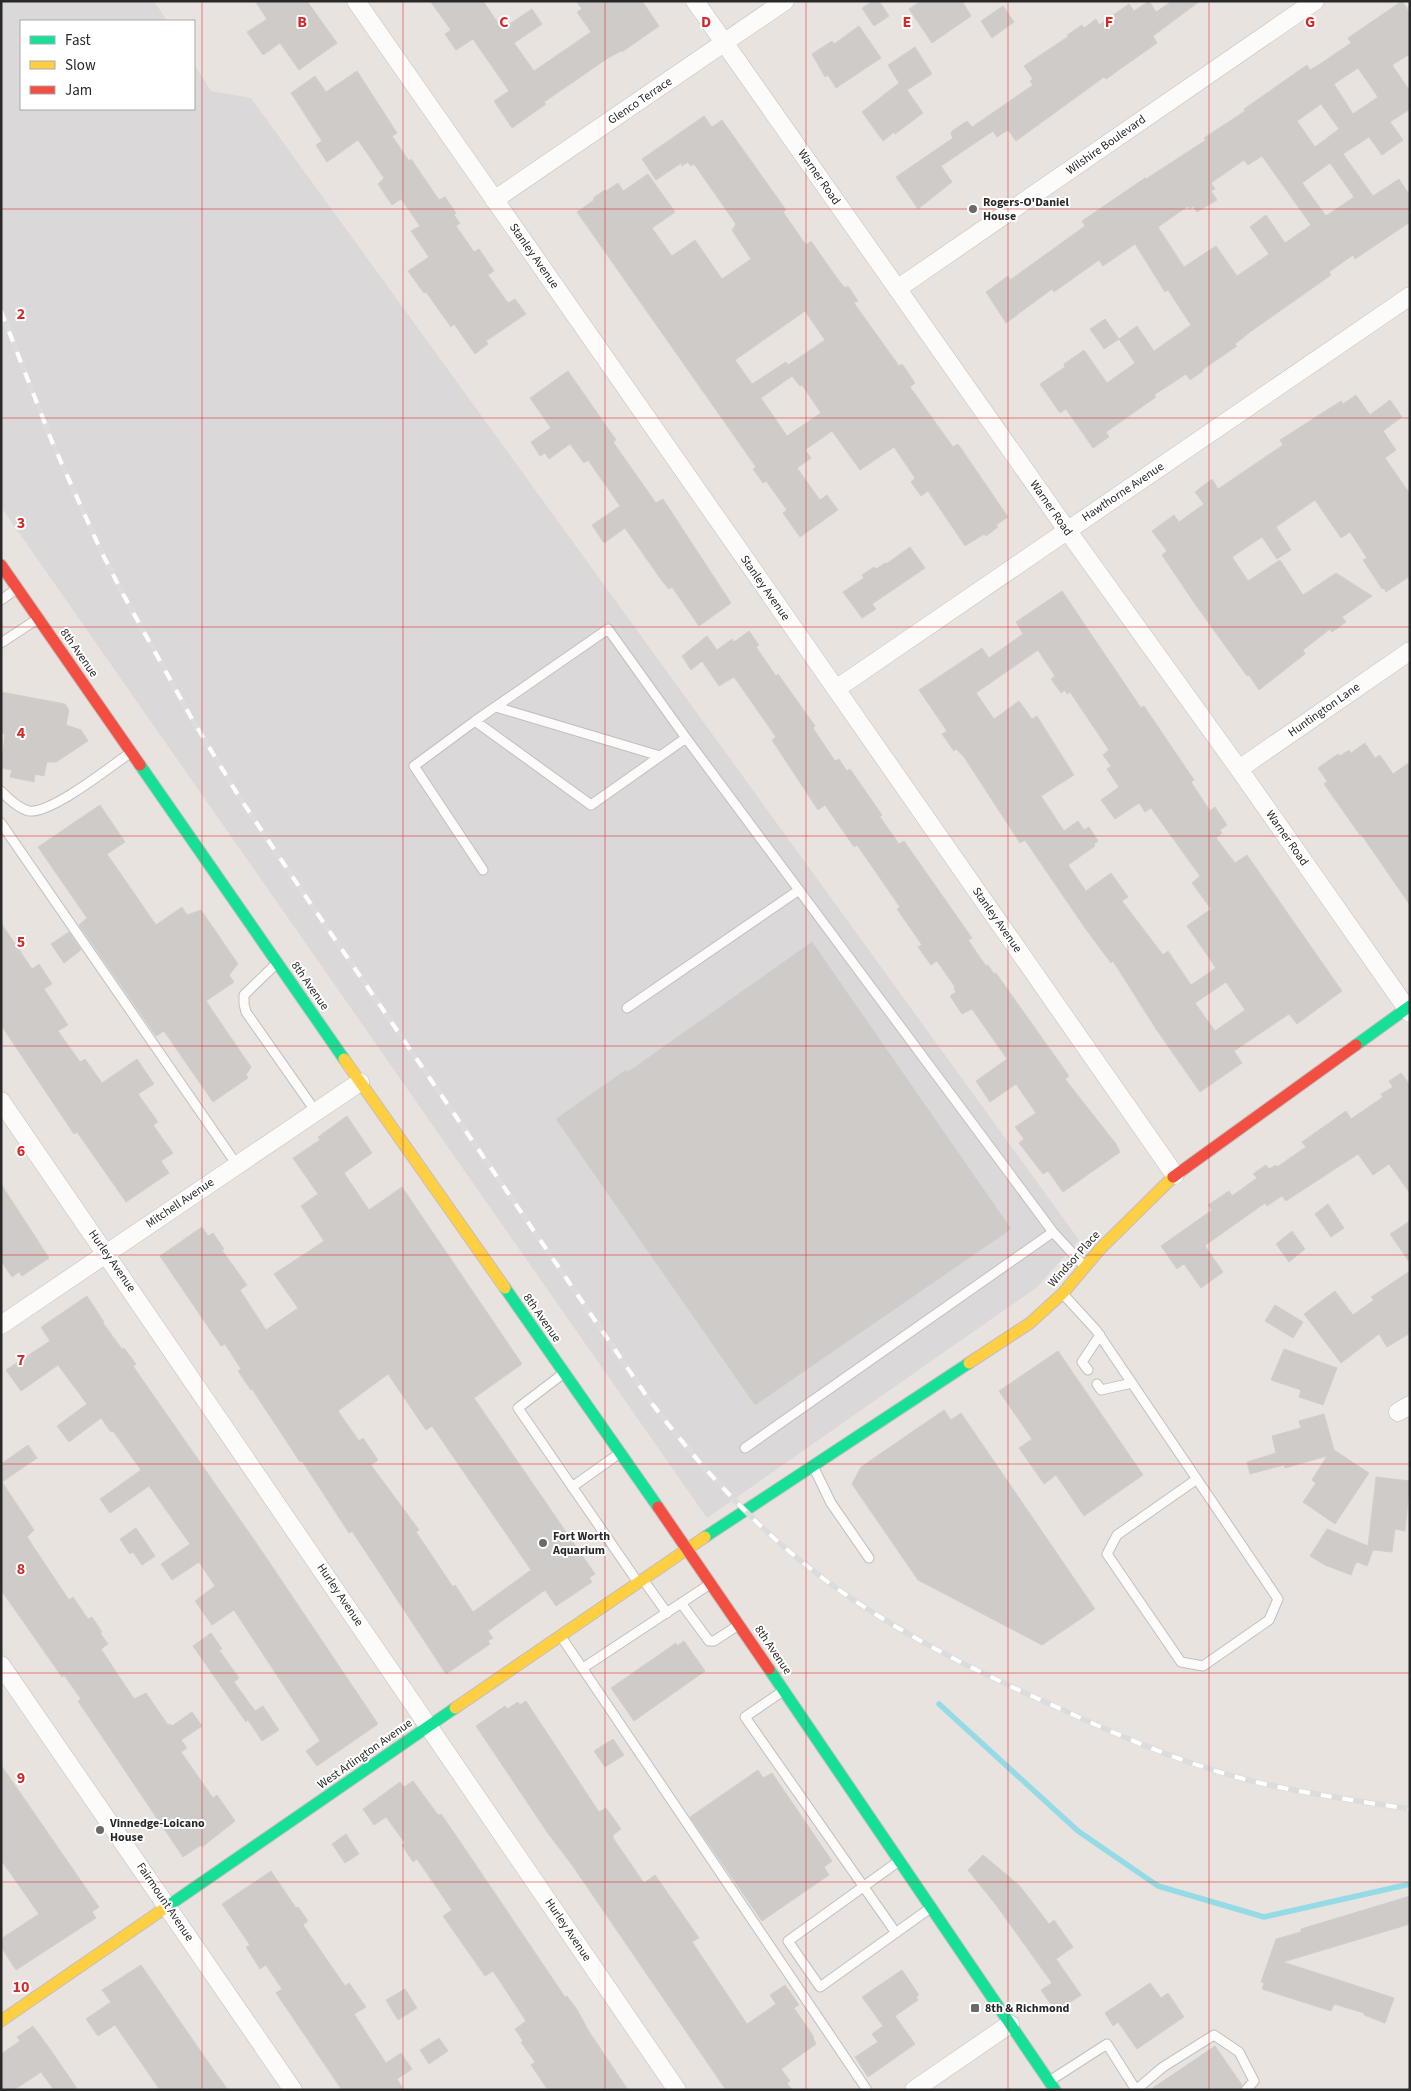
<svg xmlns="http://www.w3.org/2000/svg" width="1411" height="2091" font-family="'Source Sans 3',sans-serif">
<rect width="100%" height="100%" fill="#e8e3de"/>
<path fill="#dbd8da" d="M1,1H154L167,21H21V109H194V64L211,91L251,98L1079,1240L1036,1288L707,1518L1,507Z"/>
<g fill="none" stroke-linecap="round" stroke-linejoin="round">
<path stroke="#95dbe6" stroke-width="5.5" d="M939,1704L1078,1831L1158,1886L1264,1917L1410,1884"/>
</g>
<path fill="#cecbc8" stroke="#d2cfcb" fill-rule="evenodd" d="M255,1H307L337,43L299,70L280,43L263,55L247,32L267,19Z
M430,1H483L502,29L532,9L542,24L514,43L534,71L591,32L577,12L582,9L576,1H642L659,26L622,52L621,51L608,58L547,100L544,102L546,104L512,128L494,101L509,91L473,39L456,50L445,34L451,30Z
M873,1H879L889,16L874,26L862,8Z
M921,1H962L971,16L932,43L909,9Z
M1149,1L1156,12L1172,1H1200L1153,36L1157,43L1106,79L1104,77L1016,141L1008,130L997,137L993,131L941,166L952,182L918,209L896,177L953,138L951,134L952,131L967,121L972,127L1033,85L1030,81L1033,79L1024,66L1069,36L1067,35L1082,25L1084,28L1096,19L1099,25L1129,4L1134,11Z
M1402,1L1410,13V54L1392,65L1410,91V109L1390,122L1403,140L1382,155L1369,137L1343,154L1373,196L1399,179L1410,196V222L1355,259L1353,255L1329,272L1331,275L1250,332L1235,344L1237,346L1202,370L1203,371L1190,380L1186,374L1154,395L1156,397L1106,432L1109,437L1093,448L1066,409L1060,413L1040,384L1065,367L1064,364L1084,350L1107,383L1135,363L1119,339L1137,326L1154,351L1191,325L1168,290L1165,292L1135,244L1103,266L1099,260L1054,292L1052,289L1006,323L986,292L1008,276L1010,280L1085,226L1082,221L1145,178L1146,179L1206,140L1204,138L1245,111L1244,109L1307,65L1310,70L1320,64L1351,43L1348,38ZM1358,68L1378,97L1353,114L1334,84ZM1321,104L1339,129L1315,147L1297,121ZM1262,156L1311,225L1285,243L1266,215L1250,227L1269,254L1237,276L1216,246L1184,267L1158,227L1188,206L1190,209L1193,206L1197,212L1217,200L1211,191L1215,189L1211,183L1244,160L1248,165ZM1330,163L1354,197L1326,216L1302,183Z
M1003,6L1014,22L992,38L981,21Z
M859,26L881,58L836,88L828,75L825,77L812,54L832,41L834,44Z
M915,47L932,74L907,90L923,113L895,134L894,132L883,141L862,112L899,83L888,65Z
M357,71L397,133L392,136L409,161L411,159L439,200L445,197L456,213L454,215L460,223L456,226L474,252L479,249L494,271L488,275L508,303L515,299L526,314L486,341L488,344L475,354L454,324L451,327L426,292L424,293L408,271L429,257L411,231L420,226L401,199L392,205L378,184L384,178L358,140L327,162L316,145L322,141L291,93L315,76L326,92Z
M704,116L712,127L722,120L786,210L783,212L806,245L811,241L837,278L845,288L848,286L858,301L854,303L899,366L902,364L915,383L910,387L953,447L958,444L1008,517L996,525L998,527L986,536L984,534L965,546L928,491L921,496L911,482L915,478L894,447L860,470L832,431L805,450L811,458L797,468L820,500L827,495L838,510L800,537L783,513L787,510L766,481L763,483L753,469L756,467L577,212L594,200L593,198L605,190L606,191L618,183L623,191L648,174L675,212L652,228L672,256L695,240L722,279L751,259L732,230L736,224L694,164L691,166L688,162L682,166L681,163L656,180L642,159ZM805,311L825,340L788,365L786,362L752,384L735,360ZM792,376L800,386L802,385L821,413L787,436L761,398Z
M1105,319L1119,339L1104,349L1090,329Z
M568,371L616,440L613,442L656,503L663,499L731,603L699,626L672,587L669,589L662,581L625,528L604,543L592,525L620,506L588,460L584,463L570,444L549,459L545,453L540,456L531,442L551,428L530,398Z
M1356,395L1370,415L1390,400L1402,417L1383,431L1396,450L1385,458L1410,494V576L1386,592L1384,588L1382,589L1363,560L1367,558L1350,532L1341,538L1315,500L1276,527L1291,550L1277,559L1262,537L1232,557L1248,581L1280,560L1303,595L1336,573L1372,596L1342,617L1346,622L1332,632L1330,629L1303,650L1305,654L1259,690L1249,675L1247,676L1195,604L1162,555L1167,551L1152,531L1174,515L1179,522L1204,504L1195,492L1212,479L1218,489L1283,445L1280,440L1341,401L1343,404Z
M910,547L925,568L872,604L876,609L862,618L843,592L864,578L862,575L874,567L876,569L885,563L886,564Z
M1062,591L1141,708L1144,706L1194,780L1191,782L1210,811L1215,807L1227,825L1220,830L1222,833L1216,838L1235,863L1247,855L1342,991L1297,1024L1289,1014L1234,1051L1242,1063L1200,1092L1156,1029L1113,961L1111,963L1085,928L1025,840L1020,843L964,757L956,749L954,751L942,734L947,731L919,690L982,648L989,658L1023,634L1016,622ZM1038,650L1055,676L1051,679L1061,693L1065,690L1067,694L1070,692L1109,750L1103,755L1111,766L1107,769L1119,787L1101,800L1115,819L1139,803L1145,812L1151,808L1200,876L1192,883L1211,909L1187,926L1216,968L1191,985L1168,951L1163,955L1122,901L1128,897L1111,873L1086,891L1068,865L1095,846L1094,844L1098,841L1089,827L1084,830L1078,821L1064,831L1041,796L1074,775L1037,716L1032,719L1019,701L994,719L976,693ZM1226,982L1245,1010L1215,1031L1195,1003Z
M749,631L759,645L756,647L776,676L778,674L815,726L813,728L835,761L839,759L847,771L850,769L882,815L880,817L899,844L904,841L972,938L968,940L986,966L988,965L994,974L996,973L1069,1076L1065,1079L1116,1144L1120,1152L1063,1192L1048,1171L1043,1174L1019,1143L1024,1139L1015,1127L1036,1113L1016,1084L990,1102L976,1081L1007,1059L972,1009L962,1014L950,996L956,992L954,988L955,987L937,961L931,965L918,947L922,945L897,909L900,907L857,845L854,847L825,805L818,810L772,740L776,737L734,677L719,686L702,661L691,670L682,656L707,636L717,650L732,639L734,642Z
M1,692L65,704L69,710L66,725L81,730L88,741L56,762H47L44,776L35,774L34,782L10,777L12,770L1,768L5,734L1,733Z
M1365,743L1375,758L1380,755L1393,774L1410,762V905L1361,834L1360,835L1324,784L1327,781L1318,768L1338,754L1340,756L1349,750L1351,753Z
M100,805L125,842L107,854L156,925L182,907L187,915L201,910L238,964L229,975L234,982L206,1001L251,1067L246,1075L248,1078L213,1102L164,1031L156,1036L79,925L87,918L38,847Z
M1,923L32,969L39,964L52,984L44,989L68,1025L58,1031L80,1062L85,1059L102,1083L137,1059L154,1084L138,1094L158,1122L153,1125L173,1153L161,1161L169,1173L126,1202L77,1132L74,1134L1,1025Z
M69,932L81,950L64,963L51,944Z
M812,942L1011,1229L755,1405L556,1119L626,1070L628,1072Z
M1401,1073L1410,1085V1193L1389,1164L1373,1175L1358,1154L1286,1201L1282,1196L1267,1206L1265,1203L1207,1244L1205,1246L1223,1272L1201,1288L1184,1264L1177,1269L1161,1246L1212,1210L1208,1205L1229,1191L1232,1196L1257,1178L1253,1174L1266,1165L1269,1169L1276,1165L1277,1167L1306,1147L1302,1142L1346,1111L1351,1119L1383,1097L1381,1094L1393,1087L1389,1081Z
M347,1116L372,1153L344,1173L369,1210L402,1187L522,1364L474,1398L595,1574L589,1578L592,1582L556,1606L545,1590L488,1631L493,1638L488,1641L490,1644L446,1674L352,1531L349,1533L302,1461L300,1462L252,1389L251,1390L238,1371L241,1369L225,1344L221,1346L160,1256L202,1227L208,1236L213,1233L224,1249L222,1250L247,1285L240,1290L266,1330L298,1308L274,1274L324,1241L301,1206L318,1194L293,1158L320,1140L318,1137ZM388,1374L426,1430L432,1426L531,1570L473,1612L455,1585L453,1587L416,1532L419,1530L371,1465L378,1460L363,1438L359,1441L338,1411Z
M1,1184L49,1258L22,1276L19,1272L12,1277L1,1261Z
M1328,1204L1344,1228L1331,1237L1315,1214Z
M1410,1221V1263L1390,1234Z
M1292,1231L1305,1249L1289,1262L1276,1244Z
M1410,1271V1333L1387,1347L1379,1334L1341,1363L1304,1314L1335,1291L1353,1315L1374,1300L1371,1297Z
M87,1296L104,1322L103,1323L122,1349L124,1348L136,1364L133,1366L257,1544L378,1724L317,1766L306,1751L320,1741L234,1610L212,1625L195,1601L215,1586L199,1562L172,1580L161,1564L190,1544L149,1486L110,1513L100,1499L141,1470L113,1431L111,1432L101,1418L69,1442L57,1426L87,1404L58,1365L21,1391L6,1370L50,1341L41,1327Z
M1275,1305L1303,1322L1293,1338L1265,1321Z
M1284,1349L1337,1368L1323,1405L1299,1397L1301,1390L1271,1380Z
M1058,1351L1143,1475L1084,1516L1056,1475L1044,1484L1019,1448L1032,1439L999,1391Z
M944,1410L951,1420L961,1413L1095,1609L1042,1645L918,1580L852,1484L861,1467Z
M1324,1414L1334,1450L1369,1473L1335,1524L1303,1502L1316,1483L1312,1480L1327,1456L1285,1468L1284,1465L1250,1474L1247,1462L1276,1453L1272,1436L1301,1428L1299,1421Z
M28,1445L37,1458L2,1482L34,1530L27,1537L69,1600L73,1597L88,1619L92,1617L102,1632L100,1633L108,1644L101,1649L134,1699L146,1693L168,1725L170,1724L172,1726L192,1712L202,1726L181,1740L187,1748L181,1752L213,1798L217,1795L235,1821L202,1847L201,1845L183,1857L78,1701L81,1699L64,1675L62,1677L1,1590V1464Z
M1376,1477L1410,1481L1405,1531L1395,1529L1392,1552L1373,1550L1367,1566L1358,1562L1355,1564L1351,1575L1325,1565L1310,1556L1327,1529L1368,1546Z
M136,1528L155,1556L142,1565L133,1552L130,1554L120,1539Z
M211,1633L222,1649L219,1650L239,1678L234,1682L255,1711L263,1706L279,1730L262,1741L248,1720L246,1722L193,1646Z
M684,1641L705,1671L634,1721L611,1688L676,1643L677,1646Z
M526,1701L599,1812L606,1808L621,1829L613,1835V1838L644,1883L655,1875L699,1938L692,1942L747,2024L776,2004L770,1995L785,1985L799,2005L794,2008L814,2037L813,2038L816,2044L781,2069L790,2081L787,2083L792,2090H726L572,1865L547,1832L476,1726L505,1706L507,1709L518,1702L520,1705Z
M613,1739L624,1755L605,1767L594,1751Z
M1,1765L99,1907L92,1912L96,1918L16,1970L1,1947V1939L39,1914L1,1860Z
M758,1770L763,1778L772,1773L832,1861L824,1867L829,1875L762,1921L690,1817Z
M413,1781L438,1815L441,1814L457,1837L565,1997L567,1996L578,2011L588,2030L628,2090H548L531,2065L535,2062L521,2042L523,2041L515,2029L526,2021L493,1971L485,1976L443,1916L452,1910L417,1859L413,1862L402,1845L405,1843L386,1817L374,1825L363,1809L400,1782L404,1787Z
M346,1834L359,1854L345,1863L332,1844Z
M983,1855L1019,1885L1049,1924L1054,1920L1073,1947L1056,1959L1081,1995L1056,2012L1041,1990L1052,1983L996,1905L968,1870Z
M271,1871L296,1908L298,1907L308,1921L303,1925L345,1986L349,1983L366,2007L354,2014L386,2063L401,2053L412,2069L397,2079L404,2090H342L276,1993L282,1989L266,1965L260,1969L246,1947L250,1945L222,1904Z
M1410,1896V1924L1283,1962L1394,1998L1385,2023L1364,2015V2013L1334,2004L1331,2011L1262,1989L1264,1983L1261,1982L1276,1939L1301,1932V1929Z
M141,1965L213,2069L228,2090H160L115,2025L98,2036L86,2019L111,2002L102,1990Z
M902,1970L919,1995L916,1997L918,2000L895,2016L915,2044L868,2077L855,2057L878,2042L872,2034L883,2026L862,1997Z
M1150,1983L1161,1998L1168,1993L1184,2017L1137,2049L1118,2022L1113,2026L1105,2013Z
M405,1989L417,2008L398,2020L386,2000Z
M33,2026L50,2049L78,2090H54L41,2072L14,2090H1V2054L20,2041L17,2037Z
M439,2038L448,2051L429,2064L420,2050Z
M1215,2046L1242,2085L1240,2090H1150Z"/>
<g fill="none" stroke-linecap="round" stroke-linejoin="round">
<defs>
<path id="lane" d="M1,600L15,590
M1,643L36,620
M496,707L660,756
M475,721L608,629L686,738L1053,1232L1084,1266
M1,791C7,798 20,809 29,811C51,814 110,767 130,753
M1,823L237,1165
M483,870L414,766L475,721L591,805L686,738
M277,963L244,995V1004L246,1012L316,1112
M627,1008L799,890
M1063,1294L1096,1330L1278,1599L1269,1620L1203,1666L1181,1662L1107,1554L1117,1535L1197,1479
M1088,1370L1082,1362L1100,1335
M564,1373L518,1408L637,1581
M1097,1384L1101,1390L1132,1383
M745,1448L1053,1232
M813,1466L831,1503L869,1558
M572,1487L620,1453
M644,1581L667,1613
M681,1603L709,1641H714L737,1626
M562,1638L867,2090
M583,1668L710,1584
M783,1691L745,1717L896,1933
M899,1861L788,1941L820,1987L929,1909
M1051,2080L1107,2044L1136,2090
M1136,2090L1163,2067L1214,2035L1239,2052L1254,2081L1246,2090"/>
<path id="street" d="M356,1L1175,1175
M695,1L1067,530L1239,769L1410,1013
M494,200L785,1
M897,289L1315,1
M836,689L1410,296
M1239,769L1410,651
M1,1101L677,2090
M1,1325L360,1082
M1398,1412L1410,1405
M1,1665L293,2090
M914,2090L1010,2024"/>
<path id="fast" d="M140,765L344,1059
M1356,1045L1410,1006
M505,1288L658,1507
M705,1537L969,1363
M769,1669L1055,2090
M165,1908L455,1708"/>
<path id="slow" d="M344,1059L505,1288
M969,1363L1030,1323L1063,1293L1101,1248L1173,1177
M455,1708L705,1537
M1,2021L165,1908"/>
<path id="jam" d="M1,565L140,765
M1173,1177L1356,1045
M658,1507L769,1669"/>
</defs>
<use href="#lane" stroke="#c1bfbf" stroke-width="11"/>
<use href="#street" stroke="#c1bfbf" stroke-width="19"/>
<use href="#fast" stroke="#c1bfbf" stroke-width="13"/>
<use href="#slow" stroke="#c1bfbf" stroke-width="13"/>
<use href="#jam" stroke="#c1bfbf" stroke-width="13"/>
<use href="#lane" stroke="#fcfbfa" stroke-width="9"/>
<use href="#street" stroke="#fcfbfa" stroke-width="18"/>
<use href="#fast" stroke="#16e098" stroke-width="11"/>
<use href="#slow" stroke="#ffcf43" stroke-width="11"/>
<use href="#jam" stroke="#f24e42" stroke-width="11"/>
<defs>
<path id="rail" d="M1,311L53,444L101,551L123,594L192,719L238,795L302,891L650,1401C695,1460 744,1515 802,1562C880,1625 970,1669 1061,1709C1124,1738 1189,1766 1256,1782C1307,1794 1358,1801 1410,1809"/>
</defs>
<use href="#rail" stroke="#dddcdd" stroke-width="5.5"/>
<use href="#rail" stroke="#fff" stroke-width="4" stroke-dasharray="11" stroke-linecap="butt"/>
</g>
<path fill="none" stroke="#d62828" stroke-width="1" stroke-opacity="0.55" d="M202,1V2090M403,1V2090M605,1V2090M806,1V2090M1008,1V2090M1209,1V2090M1,209H1410M1,418H1410M1,627H1410M1,836H1410M1,1046H1410M1,1255H1410M1,1464H1410M1,1673H1410M1,1882H1410"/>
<g fill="#6c6a68" stroke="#fff" stroke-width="2">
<circle cx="973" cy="209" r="5"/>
<circle cx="543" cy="1543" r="5"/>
<circle cx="100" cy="1830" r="5"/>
<rect x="970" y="2003" width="10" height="10" rx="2.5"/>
</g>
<g text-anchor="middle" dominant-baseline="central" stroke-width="4" stroke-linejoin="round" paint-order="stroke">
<g font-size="12" fill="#292929" stroke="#fff">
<text transform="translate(640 101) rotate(-34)">Glenco Terrace</text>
<text transform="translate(1106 145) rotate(-35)">Wilshire Boulevard</text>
<text transform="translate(819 177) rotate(55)">Warner Road</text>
<text transform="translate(534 256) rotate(55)">Stanley Avenue</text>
<text transform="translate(1123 492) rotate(-34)">Hawthorne Avenue</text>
<text transform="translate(1051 508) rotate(55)">Warner Road</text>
<text transform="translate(765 588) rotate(55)">Stanley Avenue</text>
<text transform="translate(79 653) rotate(55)">8th Avenue</text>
<text transform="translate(1324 710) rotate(-35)">Huntington Lane</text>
<text transform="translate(1287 838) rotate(55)">Warner Road</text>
<text transform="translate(997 920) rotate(55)">Stanley Avenue</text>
<text transform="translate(310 986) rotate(55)">8th Avenue</text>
<text transform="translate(180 1203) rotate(-34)">Mitchell Avenue</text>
<text transform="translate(1074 1259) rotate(-48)">Windsor Place</text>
<text transform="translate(112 1261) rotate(55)">Hurley Avenue</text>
<text transform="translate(542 1318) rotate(55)">8th Avenue</text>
<text transform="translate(340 1595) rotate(56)">Hurley Avenue</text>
<text transform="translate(773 1650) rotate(56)">8th Avenue</text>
<text transform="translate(365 1754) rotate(-35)">West Arlington Avenue</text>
<text transform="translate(165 1902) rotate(56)">Fairmount Avenue</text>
<text transform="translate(568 1930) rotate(56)">Hurley Avenue</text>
</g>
<g font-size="12" font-weight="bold" fill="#292929" stroke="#fff" text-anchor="start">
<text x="983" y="202">Rogers-O'Daniel<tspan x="983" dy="14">House</tspan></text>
<text x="553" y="1536">Fort Worth<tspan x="553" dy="14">Aquarium</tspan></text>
<text x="110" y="1823">Vinnedge-Loicano<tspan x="110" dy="14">House</tspan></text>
<text x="985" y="2008">8th &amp; Richmond</text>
</g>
</g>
<g font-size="16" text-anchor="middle" font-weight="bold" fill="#d62828" stroke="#fff" stroke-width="4" stroke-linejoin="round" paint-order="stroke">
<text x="302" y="27">B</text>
<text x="504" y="27">C</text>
<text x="706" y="27">D</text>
<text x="907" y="27">E</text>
<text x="1109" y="27">F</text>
<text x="1310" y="27">G</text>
<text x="21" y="319">2</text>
<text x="21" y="528">3</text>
<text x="21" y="738">4</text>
<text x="21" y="947">5</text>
<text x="21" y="1156">6</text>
<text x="21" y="1365">7</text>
<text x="21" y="1574">8</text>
<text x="21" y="1783">9</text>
<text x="21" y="1992">10</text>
</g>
<rect width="1411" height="2091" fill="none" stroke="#292929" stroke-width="5"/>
<rect x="20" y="20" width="175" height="90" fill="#ffffff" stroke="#a9a9a9"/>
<rect x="30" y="36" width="25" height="8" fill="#16e098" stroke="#a9a9a9"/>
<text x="65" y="45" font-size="15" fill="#292929">Fast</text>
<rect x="30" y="61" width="25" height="8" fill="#ffcf43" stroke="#a9a9a9"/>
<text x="65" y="70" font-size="15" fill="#292929">Slow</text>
<rect x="30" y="86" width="25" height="8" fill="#f24e42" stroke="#a9a9a9"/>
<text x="65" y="95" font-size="15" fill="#292929">Jam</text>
</svg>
